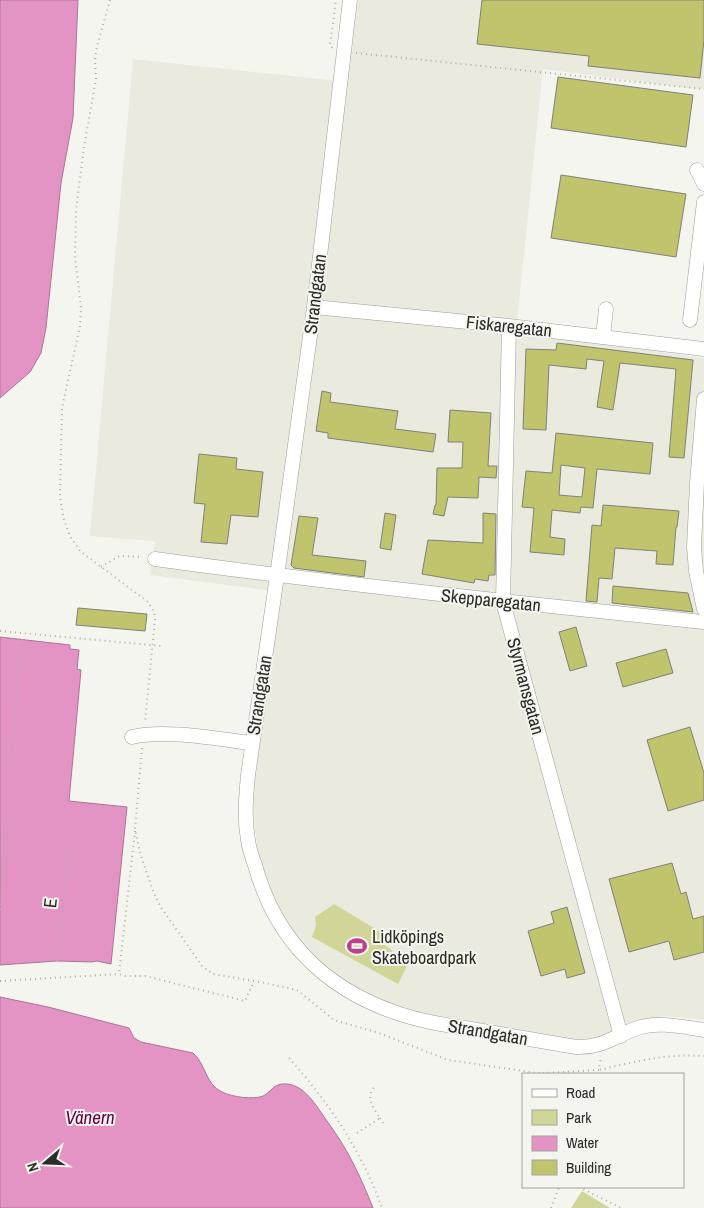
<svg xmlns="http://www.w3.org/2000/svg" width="704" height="1208" font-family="'Archivo Narrow',sans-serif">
<rect width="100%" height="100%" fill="#f5f5ef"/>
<path fill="#eaebde" d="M358,0H704V90L543,69L516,332L704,358V1020L664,1016L633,1022L591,1043L412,1012L355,989L325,966L303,945L282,916L267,884L257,847L253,811L256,766L281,592L150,575L155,541L90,536L133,59L347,82Z"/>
<path fill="#d1d598" d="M334,904L384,934L381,943C395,950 396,957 407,966L398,984L312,937L316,925L315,917Z
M582,1191L610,1208H571Z"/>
<path fill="#e394c4" stroke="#ac7495" d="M0,0H78L73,118L61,183L46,328L41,353L30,372L0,398Z
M0,637L70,645V649L79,650L77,669L81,670L69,801L127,807L111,964L97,961L92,962L57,961L0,965Z
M0,997L48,1007L129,1028L134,1038L141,1042L193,1053C206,1064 205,1084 222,1092C232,1097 253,1100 263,1096C271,1092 273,1085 282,1084C304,1082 316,1106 327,1121C347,1148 361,1177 373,1208H0Z"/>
<path fill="#c0c46c" stroke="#80817b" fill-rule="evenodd" d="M482,0H704V40L700,78L588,66L589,56L477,44Z
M558,77L693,95L686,147L551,128Z
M561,175L686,194L676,257L551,238Z
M557,343L693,360L684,458L669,457L676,369L620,363L613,410L597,407L604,361L587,359L586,369L549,365L546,430L523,429L526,349L556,350Z
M322,391L331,393L330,402L398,411L395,429L436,434L433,452L328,438V433L316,431Z
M450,410L491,413L488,466H497L496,478L479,477L478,498L448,497L444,516L433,514L435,505H436L437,468H462L463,442H448Z
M556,433L653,443L650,474L597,469L593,508L581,507L580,513L552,510L550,537L565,539L564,555L530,552L534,508L522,507L526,471L552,473ZM561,465L585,468L582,497L559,495Z
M199,454L237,458L236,469L263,472L258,517L231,515L227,544L201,542L205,504L194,503Z
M603,505L679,511L677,527H676L673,565L656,564L657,551L615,548L612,579L599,578L597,602L586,601L592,525L601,526Z
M385,513L396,515L391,550L380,548Z
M483,513L496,514L495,575H489L488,581L475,579L474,583L422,574L428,540L483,543Z
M299,516L318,518L312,555L366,561L364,577L294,568L291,565Z
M613,586L688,593L693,612L612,603Z
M78,608L147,614L145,631L76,625Z
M576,627L587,666L570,671L559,632Z
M666,649L673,673L623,687L616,663Z
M690,727L704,773V800L668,811L647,740Z
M672,863L681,894L686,892L693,919L704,916V952L674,960L669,941L629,952L609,879Z
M567,907L585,973L567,978L565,969L541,976L528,931L554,923L551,912Z"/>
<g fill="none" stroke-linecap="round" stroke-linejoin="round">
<defs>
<path id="minor" d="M350,0L314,307L277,576L248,775C246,797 244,818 248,840C249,848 252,857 255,865C275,938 323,987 394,1012C419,1021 445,1025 471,1029C506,1035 541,1041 576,1047C603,1048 614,1036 638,1028C658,1021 683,1027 704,1030
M697,170L704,184
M314,307L509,326L704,349
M690,320L704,202
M509,326L503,602L621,1036
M603,337L606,309
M704,399L697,483L694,547L696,571L704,609
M155,559C337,584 520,603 704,622
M132,737C165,729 217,739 251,743"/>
</defs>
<use href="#minor" stroke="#9d9e98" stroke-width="15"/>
<path stroke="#aeaea9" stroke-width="2" stroke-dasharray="1 4" stroke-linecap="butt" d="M110,0L97,46L95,60L96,79L84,147L76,210L75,257L81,308L80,326L62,408L60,497L64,520L70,536L80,551L148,602L154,612L155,619L145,723
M332,48L330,45L336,0
M356,53L704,89
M101,567L119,556L143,557
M0,631L161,646
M142,748L135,829L140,853L153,891L160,906L202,966L213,974L265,983L297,990L334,1020L379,1033L448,1060L544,1074
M10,765L22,639
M135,831L119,974L125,976H145L245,1001L254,981
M0,910L8,826
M57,961L69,848
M0,981L119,974
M289,1058C330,1104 361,1150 382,1208
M543,1073L599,1070L601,1056
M598,1074L599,1070C633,1062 669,1053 704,1056
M380,1118L385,1126
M357,1133L380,1118C373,1107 365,1098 375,1086
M579,1187L621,1208
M551,1208L559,1187"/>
<use href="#minor" stroke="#fff" stroke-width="14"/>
</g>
<defs>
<symbol id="stadium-bare" viewBox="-9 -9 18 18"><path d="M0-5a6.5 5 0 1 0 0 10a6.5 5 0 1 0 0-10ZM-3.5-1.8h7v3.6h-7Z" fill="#ba4092" stroke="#f5f5ef" stroke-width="2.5" paint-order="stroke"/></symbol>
</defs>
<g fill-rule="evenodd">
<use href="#stadium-bare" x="343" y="932" width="28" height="28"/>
</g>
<g text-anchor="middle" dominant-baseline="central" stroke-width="4" stroke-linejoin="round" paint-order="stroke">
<g font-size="18" fill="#2b2b28" stroke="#f5f5ef">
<text transform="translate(315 294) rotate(-83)">Strandgatan</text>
<text transform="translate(509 326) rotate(6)">Fiskaregatan</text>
<text transform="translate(491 600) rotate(6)">Skepparegatan</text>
<text transform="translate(526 686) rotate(75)">Styrmansgatan</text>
<text transform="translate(259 695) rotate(-81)">Strandgatan</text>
<text transform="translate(50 903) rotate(-84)">E</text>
<text transform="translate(488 1032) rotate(10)">Strandgatan</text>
</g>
<g font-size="18" fill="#2b2b28" stroke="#f5f5ef" text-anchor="start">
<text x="372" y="936">Lidköpings<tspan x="372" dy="21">Skateboardpark</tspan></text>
</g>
<g font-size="19" font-style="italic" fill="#600046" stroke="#f5f5ef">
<text x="90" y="1117">Vänern</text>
</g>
</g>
<rect x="522" y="1073" width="162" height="115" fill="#f5f5ef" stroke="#a4a49f"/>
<rect x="532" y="1089" width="25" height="8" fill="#ffffff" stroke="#a4a49f"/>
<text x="566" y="1098" font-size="15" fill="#2b2b28">Road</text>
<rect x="532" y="1110" width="25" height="15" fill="#d1d598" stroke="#a4a49f"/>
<text x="566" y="1123" font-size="15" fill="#2b2b28">Park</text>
<rect x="532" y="1136" width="25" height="15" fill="#e394c4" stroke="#a4a49f"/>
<text x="566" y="1148" font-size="15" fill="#2b2b28">Water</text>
<rect x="532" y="1160" width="25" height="15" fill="#c0c46c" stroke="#a4a49f"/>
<text x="566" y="1173" font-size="15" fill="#2b2b28">Building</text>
<g transform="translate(45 1163) rotate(251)" stroke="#f5f5ef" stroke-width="4" paint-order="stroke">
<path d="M0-4L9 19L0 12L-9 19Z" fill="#2b2b28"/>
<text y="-8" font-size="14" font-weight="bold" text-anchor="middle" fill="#2b2b28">N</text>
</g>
</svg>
